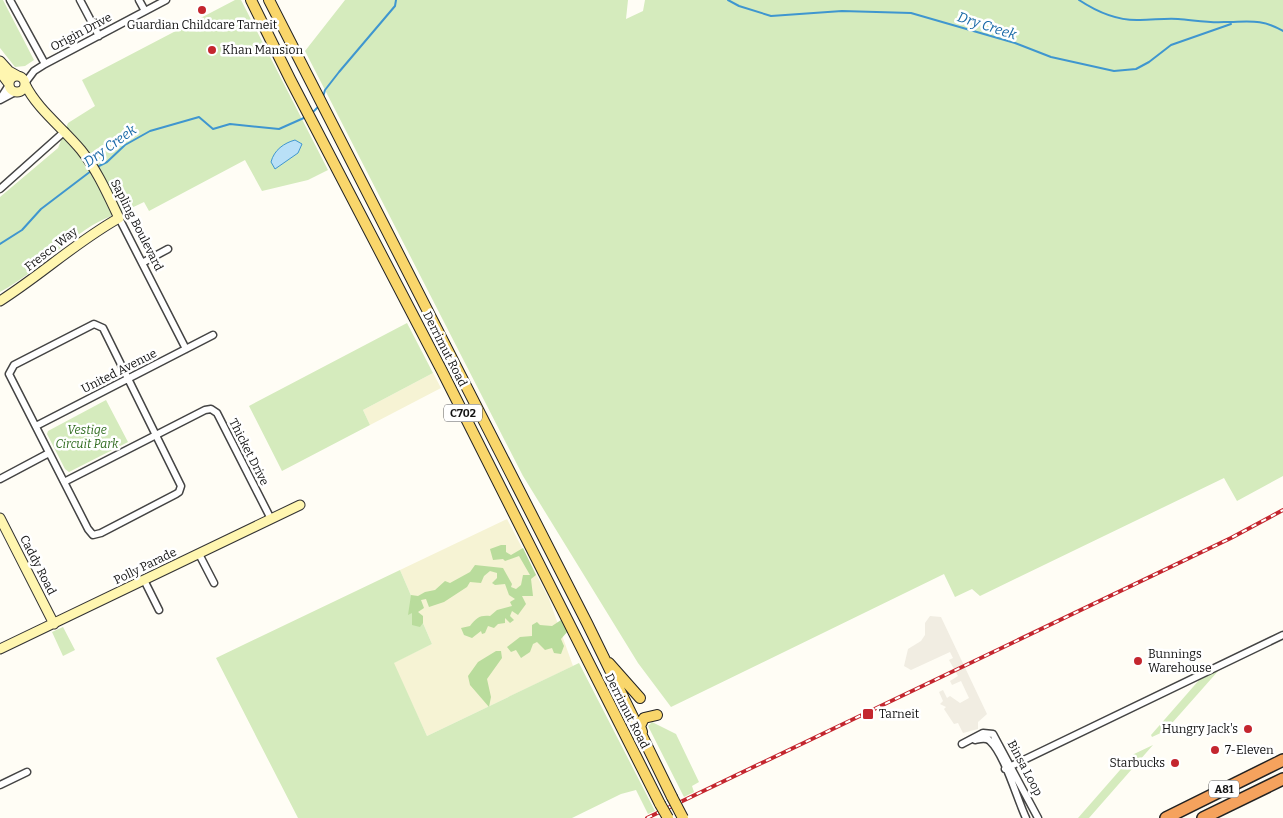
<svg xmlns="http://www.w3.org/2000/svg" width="1283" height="818" font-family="Bitter,serif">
<rect width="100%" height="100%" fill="#fffdf5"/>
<path fill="#f6f3d4" d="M433,373L441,388L370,425L363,410Z
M507,519L549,599L573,666L427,736L393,663L432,644L400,570Z"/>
<path fill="#d5ebbd" d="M0,0H3L34,60L25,66L15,67L0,48Z
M235,0H241L328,170L308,180L262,191L245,160L149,211L144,202C125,212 103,217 85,230C56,250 31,275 0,292V197L58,148L68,123L95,106L82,80Z
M345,0H628L626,19L643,11L645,0H1283V476L1237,501L1224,478L980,596L972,589L955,597L944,574L671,707L638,663L523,476L305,51Z
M407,323L433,373L363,410L370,425L282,471L249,406Z
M106,400L128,442L69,472L65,469L47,434L48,431Z
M400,570L432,644L394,663L427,736L579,663L655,811L648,814L636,790L621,794L572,818H298L216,658Z
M63,627L75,650L63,656L52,632Z
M1219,670L1165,731L1152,737L1151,735L1200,679Z
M652,722L676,734L699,782L692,786L694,792L684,797L648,726Z
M1153,745L1089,818H1078L1134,754Z"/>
<path fill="#b9dc9c" d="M501,545H506V552L511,555L523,548L536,575L531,579L533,596H522L526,604L518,615L512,611L510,616L514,620L510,623L505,618V623L498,624L494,628L488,626L485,633L482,634L481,631L472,638L464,635L461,628L470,626C476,618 480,615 490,616L497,610L512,606L510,602L515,599L509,595L505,584L495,585L492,583L497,578V573L490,571L484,576L481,583L470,582L467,587L444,602L429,607L426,599L421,600L424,608L418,612L423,616V623L420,627L412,625V613L408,615L411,595L418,596L425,592L435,590L445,581L450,583L470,572L475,565L503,568L512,584L511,587L516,589L521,585L523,575H530L519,556L505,561L503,559L493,560L490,549Z
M561,620L568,631L561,639L564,646L561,654L554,653L552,648L545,650L537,642L533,644L530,652L521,658L516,650L511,652L507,647L520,637L532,636V625L537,622L540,625L552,626Z
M496,651H501L502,658L487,679L491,697L489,707L470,685L468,676L478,662Z"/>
<path fill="#f1ede2" d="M930,616L941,617L987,714L978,722V729L963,733L958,723L954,724L944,709L946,707L940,704L943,701L939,692L943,690L947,698L950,696L960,703L969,698L961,681L952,685L950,681L958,676L949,660L953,658L950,652L911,670L904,666L908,649L921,641L925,635V623Z"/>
<path fill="#b9e0f7" stroke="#3f96cf" d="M295,140L302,144L298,153L275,169L271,162C274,150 284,143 295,140Z"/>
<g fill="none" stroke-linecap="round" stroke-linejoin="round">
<path stroke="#3f96cf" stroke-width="2" d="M728,0L739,6L771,16L842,11L911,13L1015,43L1051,57L1114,71L1136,69L1149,62L1171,45L1231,24
M1079,0C1097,12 1118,21 1140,20C1153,20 1166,18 1178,19C1193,20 1209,23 1224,22C1248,22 1261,18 1283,31
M323,97L325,90L339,72L395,6L396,0
M312,113L319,106
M97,167L107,162L125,145L150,131L199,117L213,129L230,124L279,129L306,117
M0,244L22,230L41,209L91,171"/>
<defs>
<path id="street" d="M10,0L45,64
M80,0L99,36
M139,0L145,11
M25,83L34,71L45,64L166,0
M0,99L9,85
M0,100L15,92
M0,189L65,131
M119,218L186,349
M142,263L168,249
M94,324L103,328L181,486L179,492L176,494L101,533L93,535L88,529L9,374L14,365Z
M36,426L213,335
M0,479L49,453
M64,482L205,410L211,409L217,413L271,519
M199,554L214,583
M144,580L159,610
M975,740C980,739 986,737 990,741C1005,755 1017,799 1026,818
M962,744L983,733L993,734L1038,818
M1005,769L1283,635
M0,785L27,772"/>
<path id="secondary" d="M0,61L9,71L18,76
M0,72L9,84
M9 84a8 8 0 1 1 16 0a8 8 0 1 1-16 0Z
M0,301C41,275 76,242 119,218C108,195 97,170 81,150C63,128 37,109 25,84
M0,518L54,624
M0,649L300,505"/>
<path id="primary" d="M251,0L290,79L442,371L660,804
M269,0L587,623L672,797
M609,663L640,698
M642,732L640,726L644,718L657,715"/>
<path id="highway" d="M1166,818L1283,760
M1203,818L1283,779"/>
</defs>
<use href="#street" stroke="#444" stroke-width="9"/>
<use href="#secondary" stroke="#333" stroke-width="11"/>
<use href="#primary" stroke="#222" stroke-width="12"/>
<use href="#highway" stroke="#222" stroke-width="14"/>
<use href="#street" stroke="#fff" stroke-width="6"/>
<use href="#secondary" stroke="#fff6b0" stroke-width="9"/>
<use href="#primary" stroke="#f9d66b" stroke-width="10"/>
<use href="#highway" stroke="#f5a25d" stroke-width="11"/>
<defs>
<path id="rail" d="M647,818L1231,538L1283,510"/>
</defs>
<use href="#rail" stroke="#c4262e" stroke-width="4"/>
<use href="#rail" stroke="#fff" stroke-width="2" stroke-dasharray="5.5" stroke-linecap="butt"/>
<defs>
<path id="primary-bridge" d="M672,797L683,818
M660,804L668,818"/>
</defs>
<use href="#primary-bridge" stroke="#222" stroke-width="12" stroke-linecap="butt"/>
<use href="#primary-bridge" stroke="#f9d66b" stroke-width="10"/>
</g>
<g fill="#c4262e" stroke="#fff" stroke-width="2">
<circle cx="202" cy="10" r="5"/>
<circle cx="212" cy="50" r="5"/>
<circle cx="1138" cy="661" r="5"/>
<rect x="862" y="708" width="12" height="12" rx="2.5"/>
<circle cx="1248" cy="729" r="5"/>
<circle cx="1215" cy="750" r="5"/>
<circle cx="1175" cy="763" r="5"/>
</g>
<g text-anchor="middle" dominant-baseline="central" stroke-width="5" stroke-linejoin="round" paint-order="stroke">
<g fill="#fff" stroke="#585858" stroke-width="1">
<rect x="444" y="404.5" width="38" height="17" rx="4"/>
<rect x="1209" y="780.5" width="30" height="17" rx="4"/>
</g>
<g font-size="11" font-weight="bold" fill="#111">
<text x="463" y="413">C702</text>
<text x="1224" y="789">A81</text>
</g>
<g font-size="12" fill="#111" stroke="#fff" text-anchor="start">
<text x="202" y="25" text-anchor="middle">Guardian Childcare Tarneit</text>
<text x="222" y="50">Khan Mansion</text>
<text x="1148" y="654">Bunnings<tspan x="1148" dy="14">Warehouse</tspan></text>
<text x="879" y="714">Tarneit</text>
<text x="1238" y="729" text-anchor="end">Hungry Jack's</text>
<text x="1225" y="750">7-Eleven</text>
<text x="1165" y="763" text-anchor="end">Starbucks</text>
</g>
<g font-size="12" fill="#111" stroke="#fff">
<text transform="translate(81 32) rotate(-28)">Origin Drive</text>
<text transform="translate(137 225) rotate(63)">Sapling Boulevard</text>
<text transform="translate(51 249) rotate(-38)">Fresco Way</text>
<text transform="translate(445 349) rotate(63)">Derrimut Road</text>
<text transform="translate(119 371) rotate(-27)">United Avenue</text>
<text transform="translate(249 452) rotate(63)">Thicket Drive</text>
<text transform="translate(38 565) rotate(63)">Caddy Road</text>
<text transform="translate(145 566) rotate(-26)">Polly Parade</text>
<text transform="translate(627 711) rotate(63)">Derrimut Road</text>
<text transform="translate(1025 768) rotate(62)">Binsa Loop</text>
</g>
<g font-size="12" font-style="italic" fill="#2f6b1f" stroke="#fff">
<text x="87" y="430">Vestige<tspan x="87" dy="14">Circuit Park</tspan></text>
</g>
<g font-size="14" font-style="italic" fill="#1768a6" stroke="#fff">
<text transform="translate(987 26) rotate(18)">Dry Creek</text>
<text transform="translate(110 146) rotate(-36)">Dry Creek</text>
</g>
</g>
</svg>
